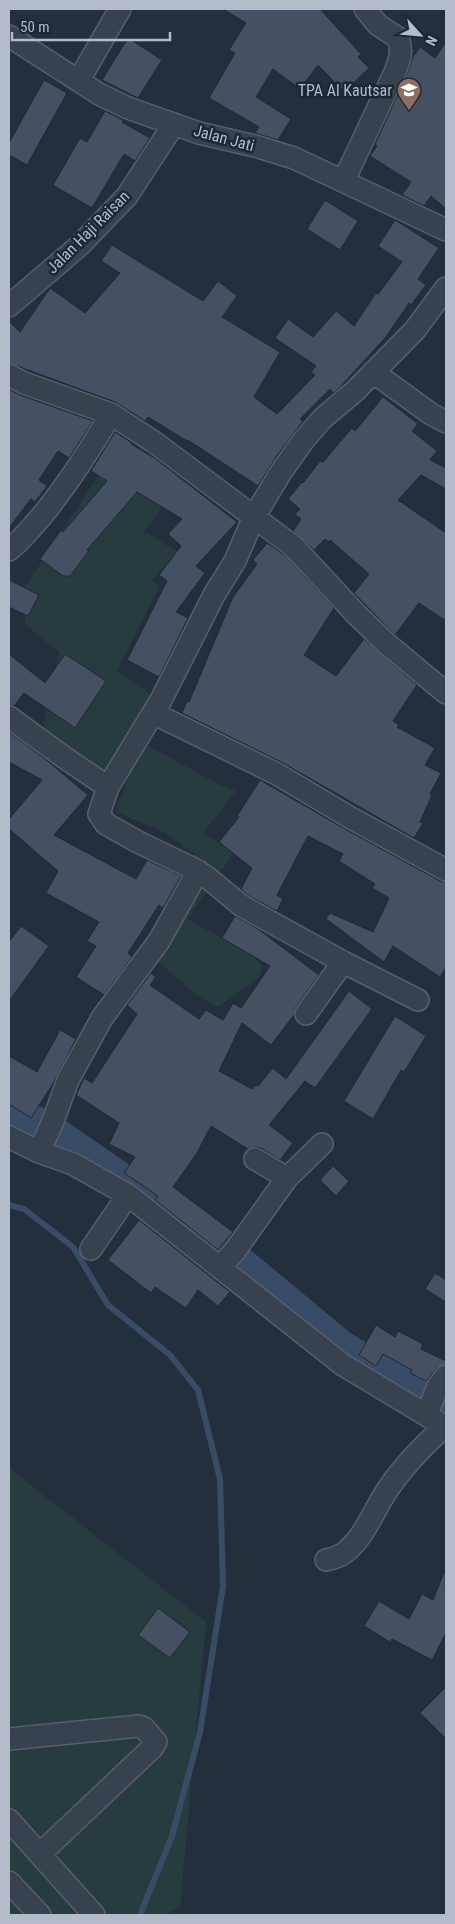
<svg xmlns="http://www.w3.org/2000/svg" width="455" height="1924" font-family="'Roboto Condensed',sans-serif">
<rect width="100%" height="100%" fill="#242f3e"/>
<path fill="#263c3f" d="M101,472L162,507L144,531L177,552L152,580L159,587L117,671L152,695L102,775L41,738L59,652L25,624V587Z
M141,742L218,784L236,791L203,833L234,853L187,919L252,954L262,966L259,978L218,1007L199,997L155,959L186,886L194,854L166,833L116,812Z
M9,1468L206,1622L180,1906L166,1915H9Z"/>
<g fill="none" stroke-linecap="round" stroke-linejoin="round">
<path stroke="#394c67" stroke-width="6" d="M9,1205L24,1209L73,1247L108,1305L170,1355L198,1390L220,1479L223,1586L200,1732L172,1836L140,1915"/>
<path stroke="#394c67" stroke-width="38" d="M9,1117L35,1125L56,1137L228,1256L340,1349L446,1412"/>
</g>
<path fill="#455162" stroke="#1f2835" d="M223,9H320L361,54L358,57L369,68L344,92L318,65L300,89L273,69L256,97L291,119L278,140L255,133L259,127L209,98L235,53L229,50L246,23Z
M128,38L162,60L138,98L102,80Z
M446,42V209L431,196L424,206L402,195L411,182L370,156L377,146L375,144L406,77L413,57L420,47L435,58Z
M44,80L67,93L27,165L9,155V143Z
M105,111L123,120L122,122L150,138L135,161L124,154L92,208L53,185L80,138L87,142Z
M325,200L358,221L340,250L307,229Z
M395,220L439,248L418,279L426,285L411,305L409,303L386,337L342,385L334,393L330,389L300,419L303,421L276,457L258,486L188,440L187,441L148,417L145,421L115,402L9,363V321L20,332L50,288L85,313L120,273L101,261L112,245L203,301L218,281L237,296L222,317L280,352L254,397L277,414L315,375L311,372L316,366L275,338L288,319L313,337L336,311L354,326L376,293L378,294L402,262L378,246Z
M9,389L20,395L93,421L69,458L58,451L39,480L47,486L35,502L31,499L9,528Z
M383,397L418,424L412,431L437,451L430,460L446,468V489L421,475L398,500L446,533V621L419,603L395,635L354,593L369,574L330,540L329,542L325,539L314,550L293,531L301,519L295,514L300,509L288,499L302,482L303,483L320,461L323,462L352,428L355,431Z
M115,432L132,443L131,444L156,459L237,522L196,566L205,573L176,612L188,618L159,677L127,660L167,581L159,575L181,546L168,534L182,519L137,492L87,550L89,551L70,576H63L40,559L61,530L63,532L107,481L91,471Z
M267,543L286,556L334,608L304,655L336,676L364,639L417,685L393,721L399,725L397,727L435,748L425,765L441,773L430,794L432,795L420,822L423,823L414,838L283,763L182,713L187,701L189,702L233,597L257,564L253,560Z
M9,580L39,595L28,616L9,607Z
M9,654L45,683L65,654L106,681L75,728L24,693L14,706L9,705Z
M9,732L44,758L88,795L54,835L136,879L147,860L181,876L163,908L159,905L128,953L132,957L104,995L76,977L96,946L87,941L99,922L46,893L58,871L9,829V819L42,780L9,762Z
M260,780L345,829L440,881L446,882V967L440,977L393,946L384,962L326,919L330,913L373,932L389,898L372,888L375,884L339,861L343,854L308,836L277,895L283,899L277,911L249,896L241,889L252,868L219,842L239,817L237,816Z
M235,916L258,929L319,975L296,1007L294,1015L271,1045L242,1023L219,1071L252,1089L256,1085L258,1086L273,1068L286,1079L349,991L372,1009L315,1088L305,1081L269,1125L293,1143L280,1160L261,1148L255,1147L248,1149L211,1126L197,1153L173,1187L233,1232L218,1250L155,1200L158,1196L124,1173L135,1157L109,1144L119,1123L76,1095L84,1078L92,1083L137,1014L127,1005L151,973L156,977L150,985L199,1019L206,1010L223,1020L233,1003L241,1008L270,966L222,938Z
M21,926L49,946L9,1001V942Z
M395,1016L426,1036L404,1072L401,1070L373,1119L344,1101Z
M60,1030L76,1039L54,1082L31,1118L9,1104V1056L37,1072Z
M333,1166L349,1181L336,1196L320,1180Z
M139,1220L230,1292L218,1306L198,1290L186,1308L155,1287L151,1293L108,1260Z
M435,1273L446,1280V1302L425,1289Z
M376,1325L395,1337L398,1331L423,1344L421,1349L446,1361V1364L437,1368L426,1381L410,1373L412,1370L383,1354L376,1366L359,1355Z
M445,1570L446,1633L432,1660L392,1639L390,1642L364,1626L379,1601L409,1619L422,1594L433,1600Z
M158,1608L190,1632L170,1658L138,1635Z
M446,1687V1739L420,1713Z"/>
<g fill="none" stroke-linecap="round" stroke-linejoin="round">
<defs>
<path id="minor" d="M9,36L99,94L128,108L199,133L255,146L294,158L446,230
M79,80L120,9
M344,180L395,72C400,59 403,51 398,38L378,25L365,9
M9,306L80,245L127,196L174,124
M373,372L431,414L446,422
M9,375L24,383L111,414L154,442L294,547L356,614L386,643L446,693
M9,550C20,542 31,528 41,517C67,485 90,450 111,414
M153,713L277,774L351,818L446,870
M9,717L65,758L108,787
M418,1000L343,962L242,906L208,878L192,868L138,842L106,824L99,814L108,787L161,700L214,595L235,561L254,517L281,472L303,441L323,418L355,391L415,330L446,288
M306,1014L343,962
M9,1137L39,1152L73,1164L128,1195L343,1365L446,1427
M39,1152L53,1121L68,1080L102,1018L159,941L198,871
M255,1159L287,1178
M91,1249L128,1195
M220,1267L234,1252L287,1178L322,1144
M427,1414L438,1386L446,1376
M326,1560C331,1559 337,1557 341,1555C363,1542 374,1509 388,1489C404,1465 424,1445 445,1426
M9,1739L139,1726L144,1728L156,1742L152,1748L40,1854
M9,1820L94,1915
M9,1882L40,1915"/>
</defs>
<use href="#minor" stroke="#565f6c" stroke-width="24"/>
<use href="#minor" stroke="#38414e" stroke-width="21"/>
</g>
<defs>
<symbol id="school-pin" viewBox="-11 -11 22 30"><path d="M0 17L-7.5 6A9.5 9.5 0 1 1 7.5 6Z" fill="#8d6e63" stroke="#1d2633"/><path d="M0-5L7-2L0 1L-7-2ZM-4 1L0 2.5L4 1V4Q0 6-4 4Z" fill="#fff"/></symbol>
</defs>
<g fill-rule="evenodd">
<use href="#school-pin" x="395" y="76" width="28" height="38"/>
</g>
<g text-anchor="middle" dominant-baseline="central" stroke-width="5" stroke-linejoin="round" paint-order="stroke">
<g font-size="16" fill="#b4bcc9" stroke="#1d2633" text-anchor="end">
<text x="392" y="90">TPA Al Kautsar</text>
</g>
<g font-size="16" fill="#b4bcc9" stroke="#1d2633">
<text transform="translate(224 138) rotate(15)">Jalan Jati</text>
<text transform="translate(88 232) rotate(-45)">Jalan Haji Raisan</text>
</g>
</g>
<rect width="455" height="1924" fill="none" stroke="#b4bcc9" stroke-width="20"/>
<g transform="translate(420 35) rotate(117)" stroke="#1d2633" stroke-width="4" paint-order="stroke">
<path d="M0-4L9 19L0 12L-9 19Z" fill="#b4bcc9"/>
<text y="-8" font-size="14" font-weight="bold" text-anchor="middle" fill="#b4bcc9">N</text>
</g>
<path d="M12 32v8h158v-8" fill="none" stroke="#b4bcc9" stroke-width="2.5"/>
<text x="20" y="32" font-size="15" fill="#b4bcc9" stroke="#1d2633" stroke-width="4" paint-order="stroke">50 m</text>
</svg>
